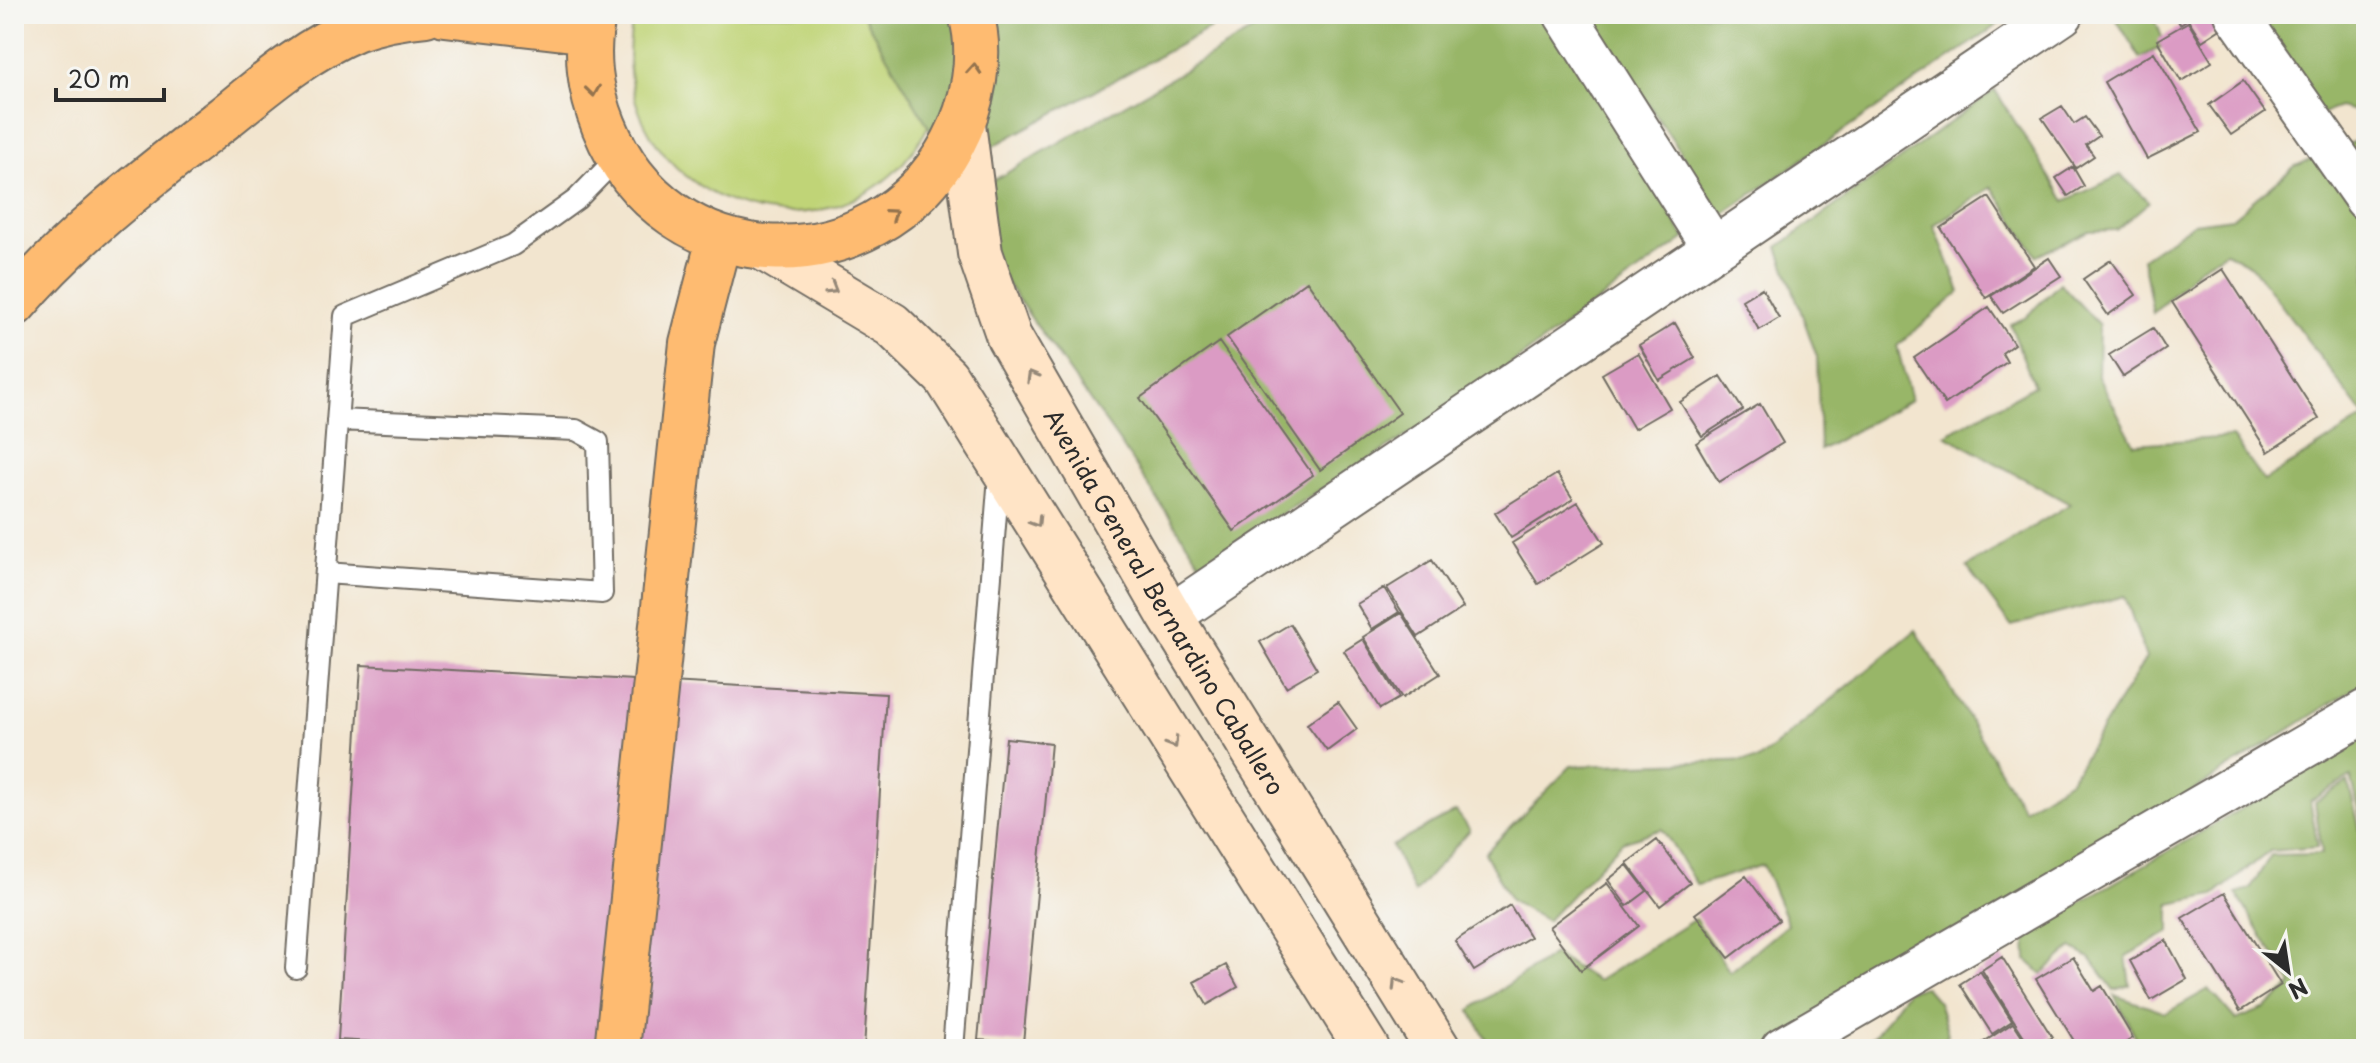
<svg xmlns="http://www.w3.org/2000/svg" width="2380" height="1063" font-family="'Playpen Sans',sans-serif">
<rect width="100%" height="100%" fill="#f6f6f2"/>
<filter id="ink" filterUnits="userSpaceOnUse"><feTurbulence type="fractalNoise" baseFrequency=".0125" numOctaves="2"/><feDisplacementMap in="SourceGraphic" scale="16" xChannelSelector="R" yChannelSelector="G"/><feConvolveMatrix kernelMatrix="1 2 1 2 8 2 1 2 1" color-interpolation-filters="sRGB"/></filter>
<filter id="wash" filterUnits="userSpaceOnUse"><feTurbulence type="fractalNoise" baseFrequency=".006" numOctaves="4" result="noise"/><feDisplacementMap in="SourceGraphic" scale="32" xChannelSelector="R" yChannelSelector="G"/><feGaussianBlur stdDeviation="1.8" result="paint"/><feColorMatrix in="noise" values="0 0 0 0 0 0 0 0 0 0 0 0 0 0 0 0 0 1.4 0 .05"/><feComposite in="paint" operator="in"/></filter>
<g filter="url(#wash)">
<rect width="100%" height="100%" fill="#f2e5cf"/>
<path fill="#c0d477" stroke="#768051" stroke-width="2" d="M634,14H939C937,37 938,106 930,123C845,292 592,204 634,14Z"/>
<path fill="#98b668" stroke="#62704a" stroke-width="2" d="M862,14H1236L953,168Z
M1282,14H1549L1685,238L1447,411L1201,564L1118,440L951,205Z
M1589,14H2013L1722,215Z
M2113,14H2153L2165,45L2140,58Z
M2241,14H2366V114L2339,107L2290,125Z
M1995,90L2065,201L2121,175L2149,202L2116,230L2089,231L2037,256L1992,187L1934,225L1960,292L1897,346L1911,400L1820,450L1817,357L1778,247Z
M2354,142L2366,153V681L2101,849L1770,1049H1492L1470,1010L1554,954L1597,981L1695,919L1730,972L1788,924L1763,865L1697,885L1662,829L1622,842L1547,921L1510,900L1485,853L1571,766L1758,760L1916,630L2023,809L2070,780L2146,658L2125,596L2011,626L1967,567L2070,504L1945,435L2034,386L2010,324L2025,318L2060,283L2099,325L2098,376L2134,444L2232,437L2264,481L2365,417L2252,266L2226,252L2200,267L2153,314L2143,258L2194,223L2232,218L2295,166Z
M2366,736V835L2351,777L2310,801L2318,847L2270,851L2214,895L2170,904V932L2126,956L2130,985L2114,990L2090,958L2072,948L2042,974L2027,960L2026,934Z
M2348,782L2366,854V1049H2142L2114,995L2166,1013L2209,989L2236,1020L2266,1008L2292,985L2236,893L2250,889L2271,855L2322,854L2315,802Z
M1456,811L1470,830L1414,893L1392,846Z
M1925,987L1938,1002L1948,1034L1939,1049H1853L1875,1035L1908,990Z"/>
<g id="blocks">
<path fill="#db9bc4" d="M2174,14H2222L2228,24L2202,41L2188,19L2180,24Z
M2188,22L2212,62L2181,81L2157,40Z
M2154,52L2201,132L2147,159L2104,82Z
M2243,81L2265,112L2231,135L2209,105Z
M2062,106L2074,124L2085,117L2099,136L2086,145L2094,156L2076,168L2042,118Z
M2073,167L2084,186L2068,196L2056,178Z
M1989,197L2034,266L1986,298L1941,228Z
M2049,258L2061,276L2003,313L1991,296Z
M2111,260L2136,295L2108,315L2083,279Z
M2223,269L2319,419L2268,452L2172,302Z
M1307,281L1400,413L1320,470L1227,337Z
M1762,288L1779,318L1759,330L1742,300Z
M1989,307L2014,344L2002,353L2007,362L1945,404L1914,358Z
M1675,323L1695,358L1659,380L1639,345Z
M2153,328L2166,349L2123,377L2109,355Z
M1219,342L1313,475L1234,531L1140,398Z
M1638,353L1670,408L1634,429L1602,374Z
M1721,376L1743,410L1702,436L1680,402Z
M1760,404L1783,443L1719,482L1696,443Z
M1557,474L1573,499L1511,538L1495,513Z
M1578,502L1604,543L1538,584L1512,543Z
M1432,560L1463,608L1418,637L1387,588Z
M1384,588L1399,612L1372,629L1357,604Z
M1401,613L1440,674L1402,698L1363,637Z
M1290,624L1317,669L1286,687L1260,642Z
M1363,639L1399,698L1380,709L1344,651Z
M361,665L886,694L864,1049H500L338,1040Z
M1338,702L1357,729L1327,751L1307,724Z
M1006,738L1051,743L1023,1043L978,1040Z
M1657,840L1690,883L1660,906L1627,863Z
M1627,865L1647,891L1627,906L1608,880Z
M1746,876L1779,920L1729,958L1695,914Z
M1607,883L1639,926L1581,970L1549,927Z
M2224,893L2281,985L2240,1011L2182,918Z
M1510,905L1530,937L1474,971L1455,941Z
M2166,940L2187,979L2151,1000L2130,961Z
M2002,957L2052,1037L2032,1049L1982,970Z
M2073,957L2094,991L2102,986L2133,1038L2125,1043L2128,1049H2079L2036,979Z
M1226,965L1238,987L1207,1005L1194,982Z
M1980,971L2012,1021L1992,1034L1960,984Z
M2013,1023L2030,1049H1973Z
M2055,1041L2059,1049H2042Z"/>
</g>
</g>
<g filter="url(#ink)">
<use href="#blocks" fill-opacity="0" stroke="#716c64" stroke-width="2"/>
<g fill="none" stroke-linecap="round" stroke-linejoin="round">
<defs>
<path id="lane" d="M326,573L602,593L598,442L576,430L337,420
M296,968L345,316L513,245L577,199L617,158
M953,1049L999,476"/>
<path id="street" d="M1565,14L1714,249
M2236,14L2366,199
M1170,616L2062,14
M1782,1049L2366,711"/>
<g id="secondary">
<path id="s1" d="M963,124L980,253L1009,337L1170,616L1438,1049"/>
<path d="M765,249L892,325L946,377L1367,1049"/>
</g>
<path id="highway" d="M445,14L590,31
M594,14C584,51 590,92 604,126C666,281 874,289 953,143C973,106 983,55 971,14
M14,304C74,233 151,175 224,118C264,86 307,49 355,29C379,20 401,16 426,14
M617,1049L692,343L719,239"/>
</defs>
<use href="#lane" stroke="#716c64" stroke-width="24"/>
<use href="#street" stroke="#716c64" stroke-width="46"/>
<use href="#secondary" stroke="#716c64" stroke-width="48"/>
<use href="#highway" stroke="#716c64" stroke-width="48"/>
<use href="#lane" stroke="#fff" stroke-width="20"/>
<use href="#street" stroke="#fff" stroke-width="42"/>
<use href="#secondary" stroke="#ffe4c6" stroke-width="44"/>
<use href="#highway" stroke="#febb71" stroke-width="44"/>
</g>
<defs><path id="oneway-chevron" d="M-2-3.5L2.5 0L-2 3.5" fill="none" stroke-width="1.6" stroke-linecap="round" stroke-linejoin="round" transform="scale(2)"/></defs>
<g stroke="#94734e">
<use href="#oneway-chevron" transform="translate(974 69) rotate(-86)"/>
<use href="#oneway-chevron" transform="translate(593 91) rotate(82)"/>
<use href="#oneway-chevron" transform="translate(892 214) rotate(-36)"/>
</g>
<g stroke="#958878">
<use href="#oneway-chevron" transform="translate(832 289) rotate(31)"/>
<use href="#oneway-chevron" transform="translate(1032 376) rotate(-120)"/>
<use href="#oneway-chevron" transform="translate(1036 522) rotate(58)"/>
<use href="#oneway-chevron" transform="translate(1173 743) rotate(58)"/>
<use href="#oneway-chevron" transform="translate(1397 983) rotate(-122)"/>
</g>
</g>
<g text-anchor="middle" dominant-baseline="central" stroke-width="7" stroke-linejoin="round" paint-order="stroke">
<g font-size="24" fill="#2b2b2b" stroke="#f6f6f2">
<text stroke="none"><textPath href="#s1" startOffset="526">Avenida General Bernardino Caballero</textPath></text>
</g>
</g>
<rect width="2380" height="1063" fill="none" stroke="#f6f6f2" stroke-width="48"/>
<g transform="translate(2288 971) rotate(150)" stroke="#f6f6f2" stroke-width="6" paint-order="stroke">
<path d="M0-6L14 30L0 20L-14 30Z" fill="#2b2b2b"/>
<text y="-12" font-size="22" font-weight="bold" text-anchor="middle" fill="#2b2b2b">N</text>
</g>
<path d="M56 88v12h108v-12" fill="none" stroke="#2b2b2b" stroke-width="4"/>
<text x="68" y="88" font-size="24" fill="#2b2b2b" stroke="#f6f6f2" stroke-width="6" paint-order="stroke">20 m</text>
</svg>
